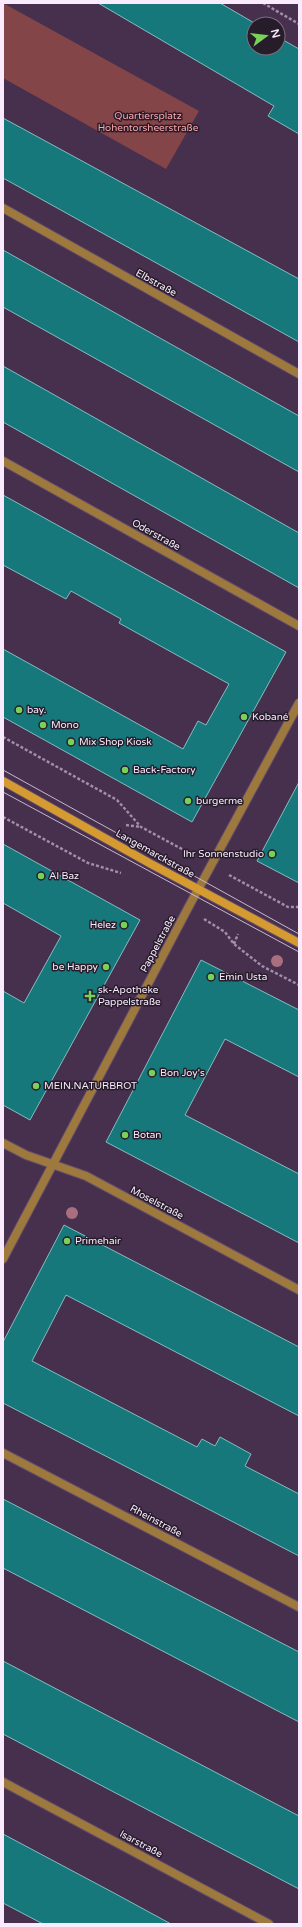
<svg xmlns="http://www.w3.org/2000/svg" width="302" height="1927" font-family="'Varela Round',sans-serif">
<rect width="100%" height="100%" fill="#472f4e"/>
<path fill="#844548" d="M3,3L199,111L166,169L3,78Z"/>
<path fill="#16787b" stroke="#83bdbf" d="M98,3H220L256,24H254V48H278V37L299,49V134L268,116L274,106Z
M3,118L299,279V342L3,178Z
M3,250L299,416V472L3,307Z
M3,366L299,533V588L3,422Z
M3,495L286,652L192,822L3,717V649L183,749L198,721L206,725L229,684L119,623L121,619L71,591L66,599L3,565Z
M299,782V883L257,861Z
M3,844L140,920L30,1120L3,1105V991L24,1003L61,936L3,903Z
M201,960L299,1010V1077L225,1039L185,1115L299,1174V1243L106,1142Z
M64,1225L299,1347V1416L66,1295L32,1361L197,1447L202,1439L215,1446L220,1437L251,1454L245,1466L299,1494V1556L3,1403V1342Z
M3,1499L299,1652V1722L3,1568Z
M3,1661L299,1816V1889L3,1734Z
M3,1834L114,1893L171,1924H43L3,1903Z"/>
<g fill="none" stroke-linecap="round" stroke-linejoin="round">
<defs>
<path id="minor" d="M3,208L299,374
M3,461L299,626
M3,1143L26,1155L86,1176L299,1290
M3,1259L188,908L299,703
M3,1453L299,1607
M3,1782L269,1924"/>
<path id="secondary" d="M3,781L151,864L299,943"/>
</defs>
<use href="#minor" stroke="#634d6a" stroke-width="10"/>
<use href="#secondary" stroke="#634d6a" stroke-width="10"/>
<path stroke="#a18ea7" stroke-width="2.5" stroke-dasharray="3 2" stroke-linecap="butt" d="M263,3L299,24
M3,737L117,800L141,827L193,855
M3,817L88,863L121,873
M126,825L141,827
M229,875L288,907H299
M204,919L225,932L234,944L262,966L299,985
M234,944L238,934"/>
<use href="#minor" stroke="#9d793e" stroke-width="8"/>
<use href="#secondary" stroke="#d59b31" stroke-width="8"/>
<path stroke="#c9b7ce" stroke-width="1" d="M3,770L299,934
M3,792L299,952"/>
</g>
<g fill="#a96f7e">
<circle cx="277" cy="961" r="6"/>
<circle cx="72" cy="1213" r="6"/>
</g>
<g fill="#78d158" stroke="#271c2a" stroke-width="1.5">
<circle cx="19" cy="710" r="4"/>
<circle cx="244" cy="717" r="4"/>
<circle cx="43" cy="725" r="4"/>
<circle cx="71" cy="742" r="4"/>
<circle cx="125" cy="770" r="4"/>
<circle cx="188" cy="801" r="4"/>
<circle cx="272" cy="854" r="4"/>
<circle cx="41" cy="876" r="4"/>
<circle cx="124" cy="925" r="4"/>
<circle cx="106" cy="967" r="4"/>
<circle cx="211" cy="977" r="4"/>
<path d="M88 990h4v4h4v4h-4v4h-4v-4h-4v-4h4z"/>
<circle cx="152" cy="1073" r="4"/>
<circle cx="36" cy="1086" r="4"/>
<circle cx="125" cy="1135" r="4"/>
<circle cx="67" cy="1241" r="4"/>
</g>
<g text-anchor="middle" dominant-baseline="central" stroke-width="3" stroke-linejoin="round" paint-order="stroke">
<g font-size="10" fill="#faa4a6" stroke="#271c2a">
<text x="148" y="116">Quartiersplatz<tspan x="148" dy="12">Hohentorsheerstraße</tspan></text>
</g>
<g font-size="10" fill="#f9eafe" stroke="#271c2a">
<text transform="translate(156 283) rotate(29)">Elbstraße</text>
<text transform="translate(156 535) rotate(29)">Oderstraße</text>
<text transform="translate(155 854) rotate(29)">Langemarckstraße</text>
<text transform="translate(158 944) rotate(-62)">Pappelstraße</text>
<text transform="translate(157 1203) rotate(28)">Moselstraße</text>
<text transform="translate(156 1521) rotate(28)">Rheinstraße</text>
<text transform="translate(141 1844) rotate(28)">Isarstraße</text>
</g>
<g font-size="10" fill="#f9eafe" stroke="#271c2a" text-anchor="start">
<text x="27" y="710">bay.</text>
<text x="252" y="717">Kobané</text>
<text x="51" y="725">Mono</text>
<text x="79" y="742">Mix Shop Kiosk</text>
<text x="133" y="770">Back-Factory</text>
<text x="196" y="801">burgerme</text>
<text x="264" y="854" text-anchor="end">Ihr Sonnenstudio</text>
<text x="49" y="876">Al Baz</text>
<text x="116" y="925" text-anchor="end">Helez</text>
<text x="98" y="967" text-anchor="end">be Happy</text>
<text x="219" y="977">Emin Usta</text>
<text x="98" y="990">sk-Apotheke<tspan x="98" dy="12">Pappelstraße</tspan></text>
<text x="160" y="1073">Bon Joy's</text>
<text x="44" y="1086">MEIN.NATURBROT</text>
<text x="133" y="1135">Botan</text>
<text x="75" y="1241">Primehair</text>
</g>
</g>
<rect width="302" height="1927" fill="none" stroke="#f9eafe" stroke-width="8"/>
<g transform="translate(266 36) rotate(75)"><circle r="19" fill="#271c2a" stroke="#7b6e7f"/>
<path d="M0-3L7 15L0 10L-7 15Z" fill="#78d158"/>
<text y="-6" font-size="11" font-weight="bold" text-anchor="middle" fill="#f9eafe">N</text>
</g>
</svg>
